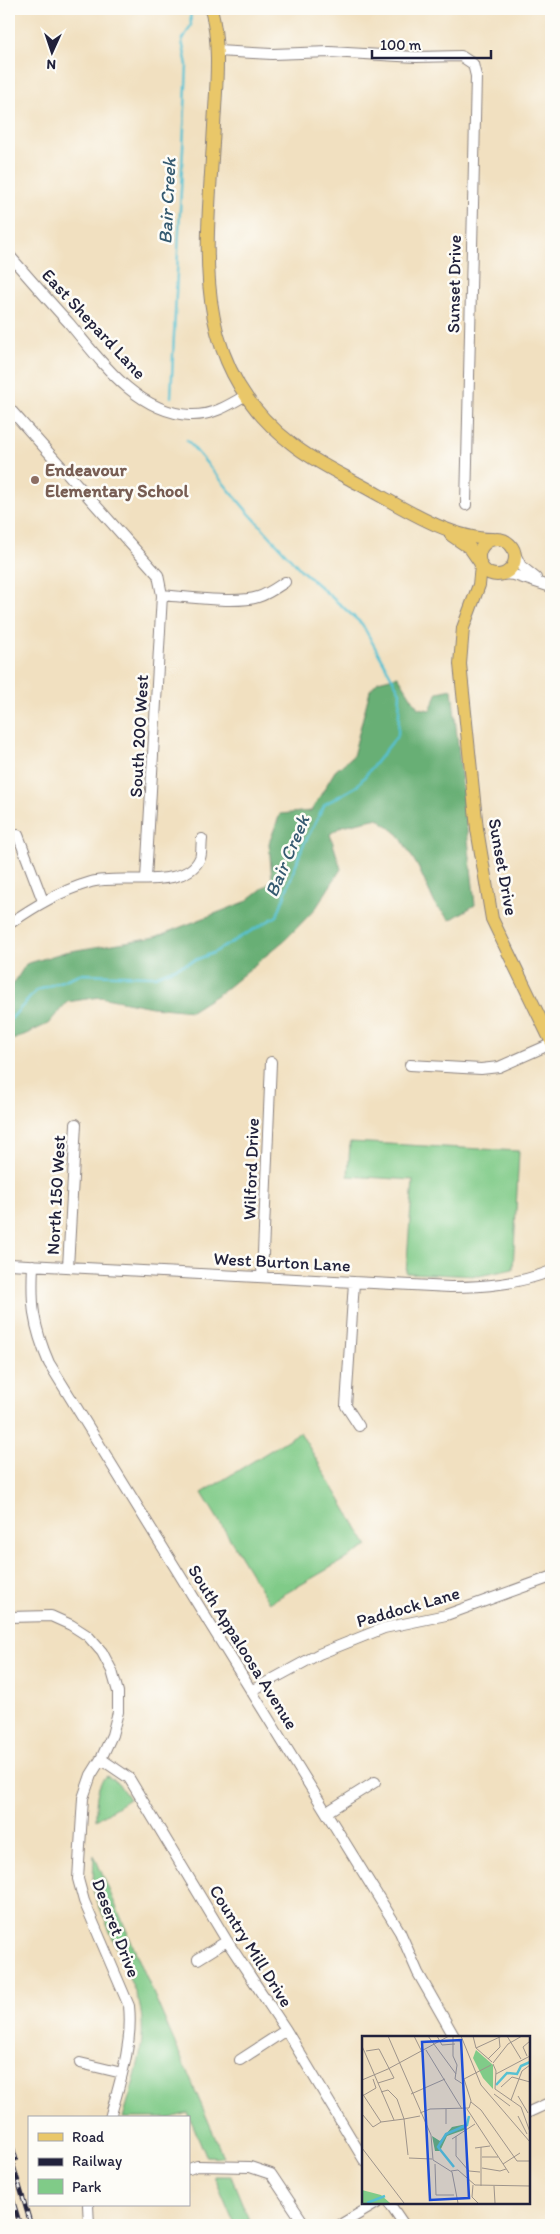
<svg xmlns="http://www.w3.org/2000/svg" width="560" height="2234" font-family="Itim,sans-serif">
<rect width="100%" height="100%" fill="#fdfcf7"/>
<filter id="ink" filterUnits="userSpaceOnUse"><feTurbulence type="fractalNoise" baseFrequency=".02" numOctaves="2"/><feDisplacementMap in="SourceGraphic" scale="10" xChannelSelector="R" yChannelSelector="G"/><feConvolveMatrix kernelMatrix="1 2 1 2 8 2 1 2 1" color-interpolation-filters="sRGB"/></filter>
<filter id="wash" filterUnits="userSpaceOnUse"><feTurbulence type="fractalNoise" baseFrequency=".0096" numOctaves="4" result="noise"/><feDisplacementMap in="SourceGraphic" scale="20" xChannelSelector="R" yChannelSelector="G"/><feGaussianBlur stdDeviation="1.12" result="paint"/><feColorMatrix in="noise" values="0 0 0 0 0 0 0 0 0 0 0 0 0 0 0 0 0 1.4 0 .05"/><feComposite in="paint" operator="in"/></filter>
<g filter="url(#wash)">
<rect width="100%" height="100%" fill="#f1e0c0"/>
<path fill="#80cb88" stroke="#517662" d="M350,1142L519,1151L513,1269L479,1276L406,1273L413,1180L348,1176Z
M300,1432L368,1546L269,1603L202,1493Z
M107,1776L118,1783L129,1799L96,1820C96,1806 95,1784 107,1776Z
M94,1855L210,2125L223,2157L206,2156L188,2113L171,2118H123C134,2079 149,2042 139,2002L94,1893L93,1882Z
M214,2176H231L251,2225H235Z"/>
<path fill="#68af74" stroke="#456858" d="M398,676L418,708L430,710L438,692L452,689L475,905L450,920L436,906L418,867L399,835L378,818L342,826L330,834L341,869L316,908L286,939L223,991L191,1011L152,1007L100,997L67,1002L48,1024L15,1039L9,1040V991L26,964L65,952L155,937L245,902L272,881L269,843L280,814L311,811L335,771L353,756L370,690L378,681Z"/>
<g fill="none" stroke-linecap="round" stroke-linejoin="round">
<path stroke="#57c1d2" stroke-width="2.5" d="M171,397L187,65L182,41L191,25L190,9
M9,1021L36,991L80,974L155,976L213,953L277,916L302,848L325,804L357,786L398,735L400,692L362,624L301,570L247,511L187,440"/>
</g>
</g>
<g filter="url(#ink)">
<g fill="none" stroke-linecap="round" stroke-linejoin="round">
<defs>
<path id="minor" d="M217,51L272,54L330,52L416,57L461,56L473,64L476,76L466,505
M9,255C29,278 49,301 69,323C100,360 136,412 190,415C211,416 228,406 246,395
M9,408L158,575L162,595L146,879
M514,552L521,566L536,578
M501,574L514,575L551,587
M162,595C186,597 237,604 258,597C268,594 276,588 285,582
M18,835L43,901
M9,924C35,906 60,891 91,882C120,874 186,891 200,858C202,853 201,844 202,839
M410,1065L481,1069L499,1067L551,1044
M9,1264L450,1287C485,1287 518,1284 551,1271
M33,1265C31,1305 33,1326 49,1363L400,1932L418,1973L455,2038
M68,1267L76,1124
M262,1277L271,1062
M354,1282L346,1406L359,1426
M9,1617L51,1616L71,1625L88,1636L102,1652L112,1671L118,1692V1712L112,1735L101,1759L91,1775L83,1798L78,1879L84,1901L129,2006C133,2044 120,2081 110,2118
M251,1691L319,1654L384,1628L446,1615L551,1577
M101,1759L129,1778L227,1941L286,2030L364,2160
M327,1812L375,1782
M198,1959L227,1941
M240,2060L286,2030
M80,2063L122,2073
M529,2112L551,2102
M189,2169L197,2166L250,2167L271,2174L305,2225
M389,2203L404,2225
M88,2205L89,2225
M340,2225L377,2203"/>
<path id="major" d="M211,9C221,47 216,87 214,126C208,243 185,362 292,444C312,460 335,471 357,483C396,503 447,539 492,539
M451,535L470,548L479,561
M479 557a18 18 0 1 1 36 0a18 18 0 1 1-36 0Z
M481,566L479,585L463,628L460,664L477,829L492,919L551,1041"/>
</defs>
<use href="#minor" stroke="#8a817e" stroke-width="12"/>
<use href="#major" stroke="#8a817e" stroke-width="14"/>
<use href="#minor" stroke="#fff" stroke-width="10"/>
<use href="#major" stroke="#e9c769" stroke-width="12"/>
<defs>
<path id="rail" d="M9,2135L16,2159
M9,2151L31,2225
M9,2187L20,2225"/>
</defs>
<use href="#rail" stroke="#22223b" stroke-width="4.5"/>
<use href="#rail" stroke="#fdfcf7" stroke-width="2.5" stroke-dasharray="8" stroke-linecap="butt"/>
</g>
</g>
<circle fill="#8d6e63" stroke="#fdfcf7" stroke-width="2" cx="35" cy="480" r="5"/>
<g text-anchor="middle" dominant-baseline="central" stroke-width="5" stroke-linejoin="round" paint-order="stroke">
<g font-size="18" fill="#22223b" stroke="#fdfcf7">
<text transform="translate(454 284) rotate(-89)">Sunset Drive</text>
<text transform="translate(94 324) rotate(47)">East Shepard Lane</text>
<text transform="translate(139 736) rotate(-87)">South 200 West</text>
<text transform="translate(503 867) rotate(80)">Sunset Drive</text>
<text transform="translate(251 1169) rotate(-88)">Wilford Drive</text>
<text transform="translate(56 1195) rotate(-87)">North 150 West</text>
<text transform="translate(282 1262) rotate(3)">West Burton Lane</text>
<text transform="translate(408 1607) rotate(-16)">Paddock Lane</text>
<text transform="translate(243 1647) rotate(58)">South Appaloosa Avenue</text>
<text transform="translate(116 1928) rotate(69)">Deseret Drive</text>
<text transform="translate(251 1946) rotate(58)">Country Mill Drive</text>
</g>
<g font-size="18" font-weight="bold" fill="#785e54" stroke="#fdfcf7" text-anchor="start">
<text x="45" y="470">Endeavour<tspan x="45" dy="21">Elementary School</tspan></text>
</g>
<g font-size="19" font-style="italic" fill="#355a70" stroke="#fdfcf7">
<text transform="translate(167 201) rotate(-87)">Bair Creek</text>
<text transform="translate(287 856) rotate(-67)">Bair Creek</text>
</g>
</g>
<g transform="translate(362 2036)">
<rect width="168" height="168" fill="#f1e0c0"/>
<path d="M114,14L131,29V53L121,42L111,22ZM0,154L19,159L28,167H0Z" fill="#80cb88"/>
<path d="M105,88L102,94L85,100L78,115H73L70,100L78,105L90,91Z" fill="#68af74"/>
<path fill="none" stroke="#57c1d2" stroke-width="2.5" d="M134,49L145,37L155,38L159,30L168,26M92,131L76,111L84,98L105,89L107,80M5,167L23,160"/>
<path fill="none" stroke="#9e948b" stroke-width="1" d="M26,0L69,99L71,124M52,0L60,16M66,0L94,38M75,0L80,9L93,8M91,0V20L95,29L93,43L101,48M99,0L119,49L168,106M111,0L114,12L130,26M145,0L159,23M0,10L32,84M114,12L140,0M64,14L100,73M4,15L17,13L32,42L16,47M165,20L161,11L168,5M126,23L138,11L137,1M131,27L146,8L160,0M131,28L134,35L133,53L159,71L168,96M134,38L168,20M0,44L26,33L87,0M139,51L150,41L168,46M19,56L26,54L35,63L42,83M0,57L19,86M49,58L83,43M132,58L148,70M2,59L14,52L11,43M156,60L166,77M149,64L160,35L168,29M109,66L119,74L155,125H168M84,73V88M105,73L147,137M58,77L68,73L107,72L109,65L102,43L129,29M0,78L11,91M156,80L165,98M42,83L46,119M42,83L58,80M11,91L19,86L42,83M90,103L113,88M119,111V150M0,112L42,167M113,112L128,110M94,120L107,135L118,136M94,120V100M120,121H136M47,122L70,123M71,124L90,136L96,167M73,128L74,159H92M141,128L158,117M120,132L138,135L144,133M89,135L96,134L113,149L168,150M111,149L110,161L116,167M132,150L133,167"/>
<path fill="#1d4ed8" fill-opacity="0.15" stroke="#1d4ed8" stroke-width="2.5" d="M99,4L107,162L68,164L60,6Z"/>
<rect width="168" height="168" fill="none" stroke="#22223b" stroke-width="2.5"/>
</g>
<rect width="560" height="2234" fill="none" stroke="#fdfcf7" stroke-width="30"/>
<rect x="28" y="2116" width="162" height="90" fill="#fdfcf7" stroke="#a5a5ac"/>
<rect x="38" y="2133" width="25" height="8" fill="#e9c769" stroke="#a5a5ac"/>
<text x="72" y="2142" font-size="15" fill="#22223b">Road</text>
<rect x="38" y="2158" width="25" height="8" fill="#22223b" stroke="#a5a5ac"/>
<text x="72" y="2166" font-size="15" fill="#22223b">Railway</text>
<rect x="38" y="2179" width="25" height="15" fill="#80cb88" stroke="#a5a5ac"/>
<text x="72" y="2192" font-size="15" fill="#22223b">Park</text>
<g transform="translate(52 52) rotate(183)" stroke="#fdfcf7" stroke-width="4" paint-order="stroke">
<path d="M0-4L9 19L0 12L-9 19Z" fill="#22223b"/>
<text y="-8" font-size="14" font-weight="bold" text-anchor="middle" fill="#22223b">N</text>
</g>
<path d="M372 50v8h119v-8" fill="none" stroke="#22223b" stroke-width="2.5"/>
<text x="380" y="50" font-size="15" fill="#22223b" stroke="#fdfcf7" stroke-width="4" paint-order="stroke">100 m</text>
</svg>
